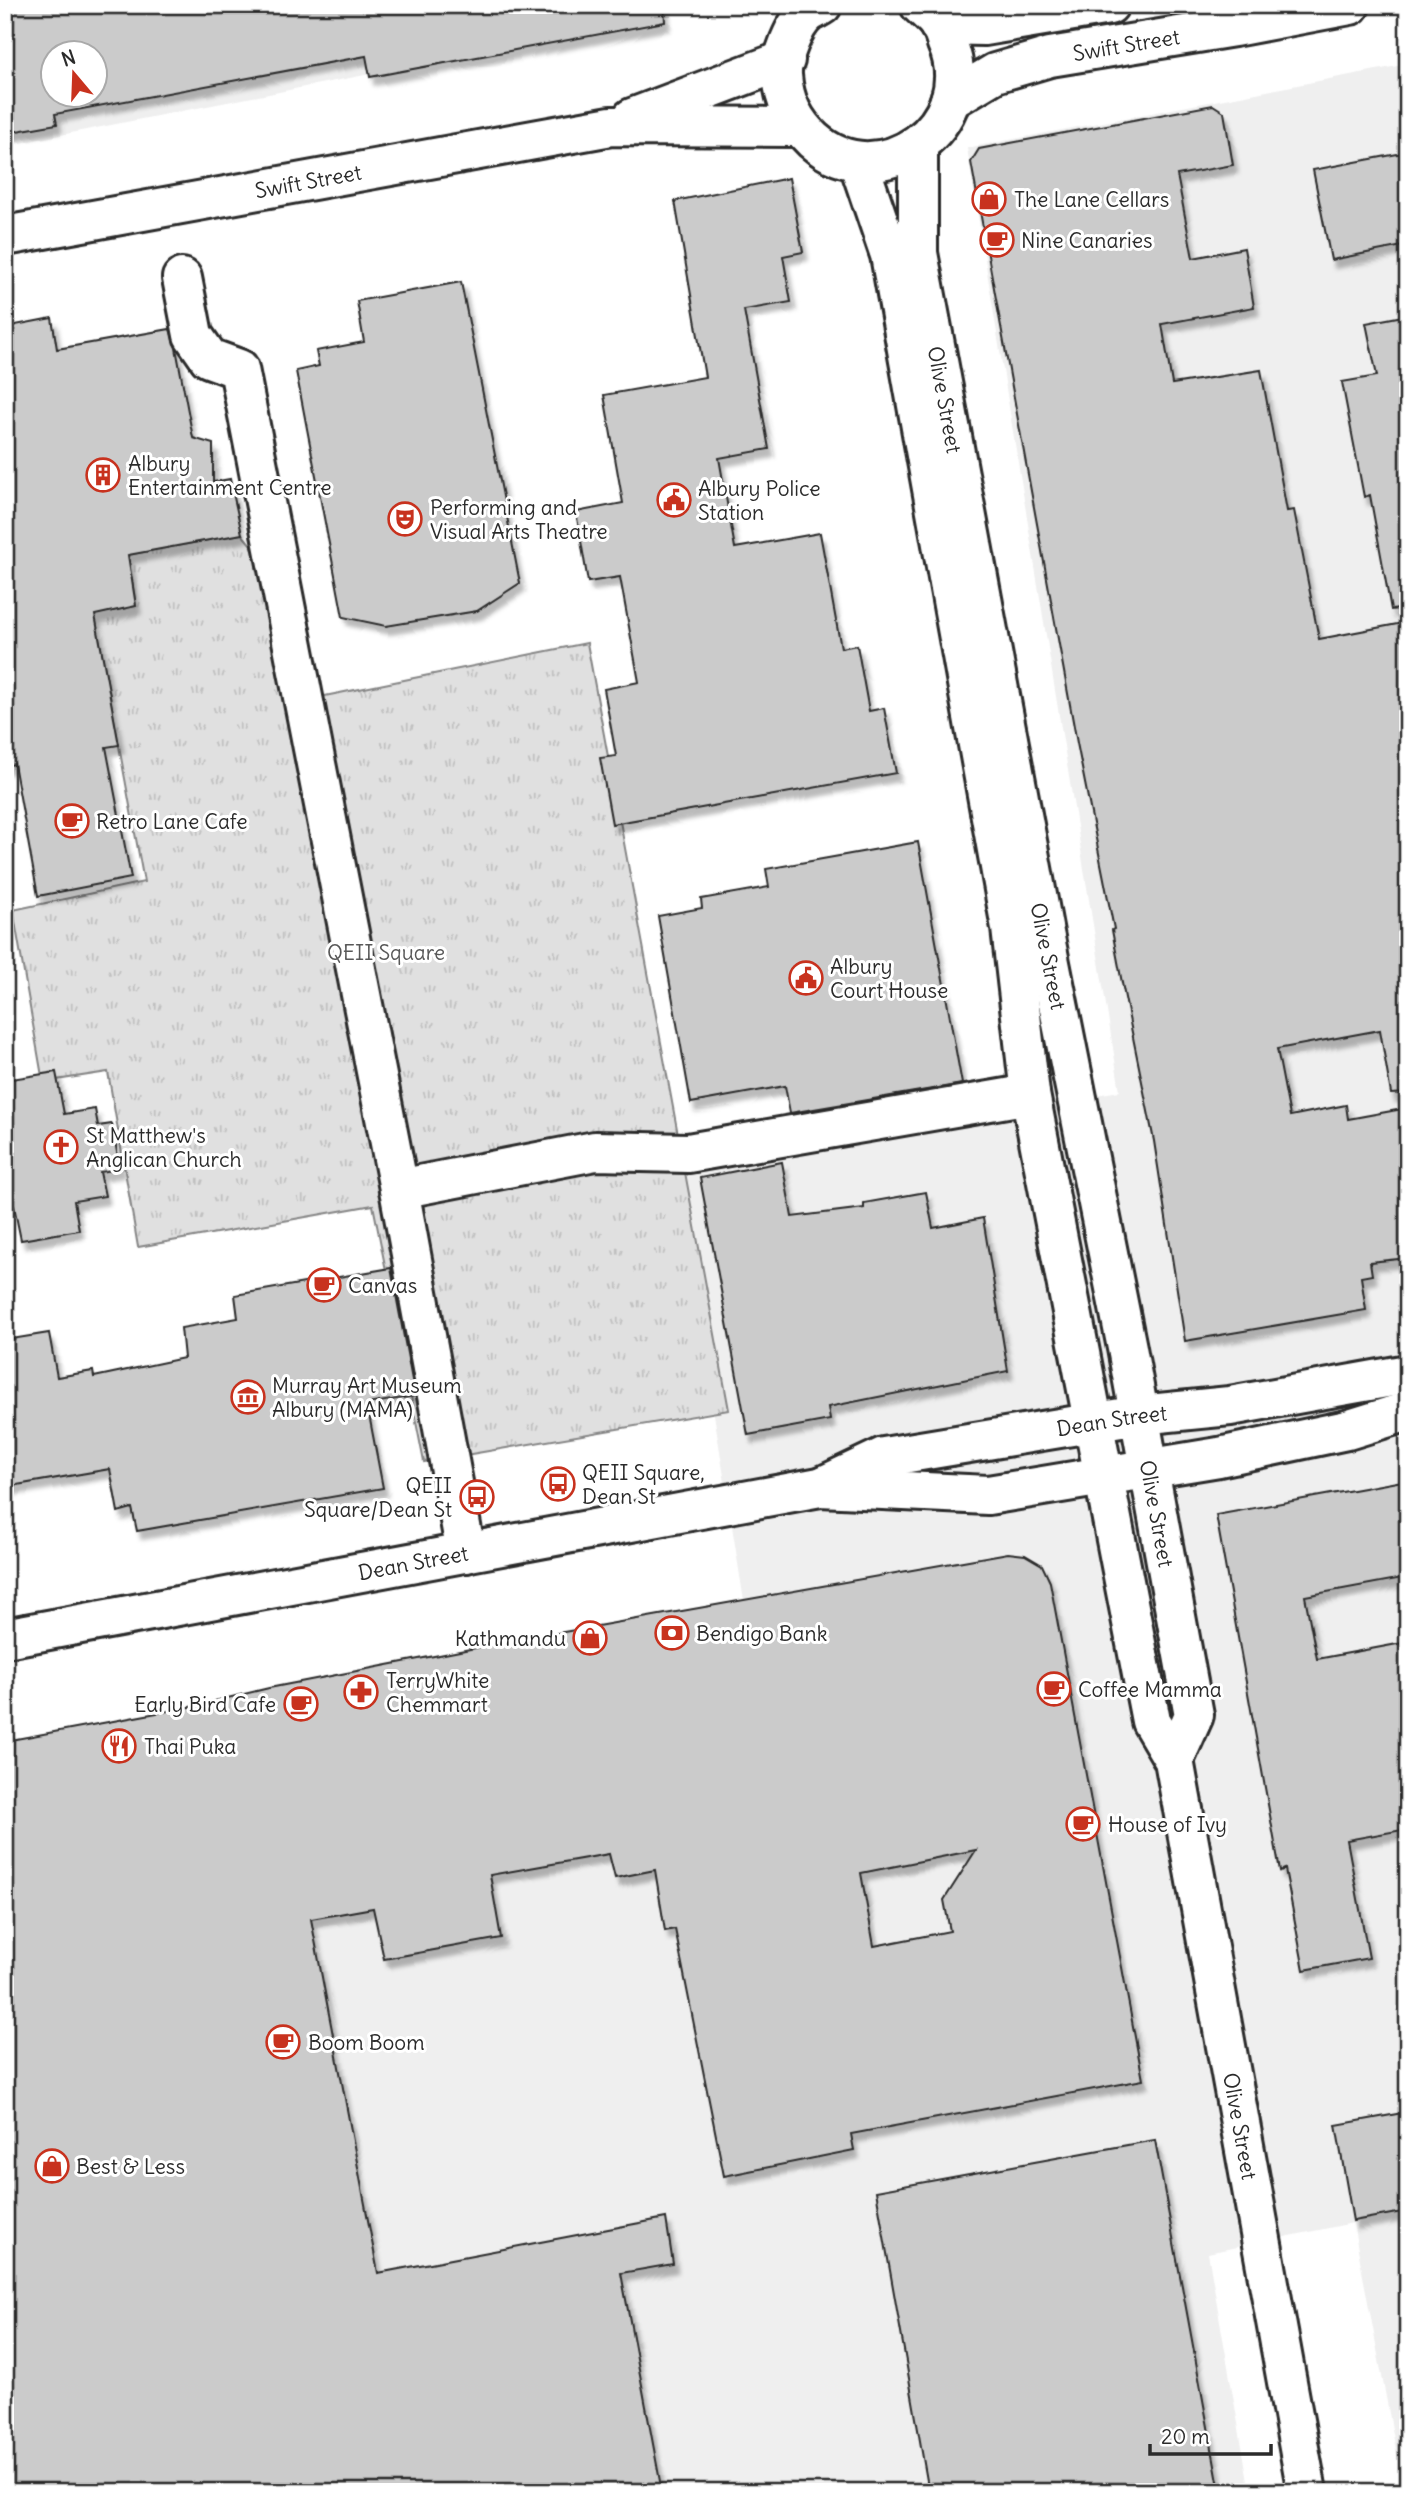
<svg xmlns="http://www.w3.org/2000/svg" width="1413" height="2497" font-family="Delius,sans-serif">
<defs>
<pattern id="grass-tufts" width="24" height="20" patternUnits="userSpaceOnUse" patternTransform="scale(1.75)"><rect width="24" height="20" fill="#e0e0e0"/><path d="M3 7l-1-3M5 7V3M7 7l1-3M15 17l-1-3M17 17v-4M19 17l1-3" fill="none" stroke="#c0c0c0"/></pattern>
<filter id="shadow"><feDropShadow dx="4.5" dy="8" stdDeviation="2" flood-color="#0004"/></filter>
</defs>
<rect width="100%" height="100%" fill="#fff"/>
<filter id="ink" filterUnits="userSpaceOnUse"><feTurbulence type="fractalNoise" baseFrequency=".0143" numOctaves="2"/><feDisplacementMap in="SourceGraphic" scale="14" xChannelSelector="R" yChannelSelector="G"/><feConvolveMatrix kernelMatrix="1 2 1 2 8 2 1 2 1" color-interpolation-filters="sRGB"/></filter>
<g filter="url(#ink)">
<path fill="#efefef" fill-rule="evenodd" d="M5,5H719L5,146ZM52,52H94V94H52Z
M1408,64V2492H1404L1353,2223L1208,2253L1250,2492H5V1740L208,1703L500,1643L744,1601L674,1165L1120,1091L967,148Z"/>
<path fill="url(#grass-tufts)" stroke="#868686" stroke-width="2" d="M242,534L255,550L285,704L587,643L729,1410L424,1462L373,1205L138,1247L108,1072L43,1082L13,910L144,882L96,621L87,616L136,606L132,579L117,557Z"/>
<path fill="#cbcbcb" stroke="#2b2b2b" stroke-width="2" fill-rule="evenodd" filter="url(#shadow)" d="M5,5H664L665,22L370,77L366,56L55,114L57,124L5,133ZM52,52H94V94H52Z
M1213,105L1224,112L1233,165L1177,175L1193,258L1244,248L1254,307L1162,324L1172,384L1261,370L1287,511L1294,510L1319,639L1408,622V1093L1391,1094L1380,1030L1277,1049L1290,1116L1346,1105L1348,1119L1408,1108V1258L1370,1262L1372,1275L1361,1277L1366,1310L1185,1341L1154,1141L1122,983L1112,930L1114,929L1077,743L971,162L979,149Z
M1408,152V245L1331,260L1313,170Z
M789,178L803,252L783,256L791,302L744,310L769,449L719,458L735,548L820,533L841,648L857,645L869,711L884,708L896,773L612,824L600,758L616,756L604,689L639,682L620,577L588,582L576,512L623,503L604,395L705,377L675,201Z
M461,282L520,583L477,611L386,626L343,617L296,371L319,366L316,351L364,342L357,301Z
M1408,315V608L1391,610L1370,495L1364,497L1342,382L1377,376L1366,323Z
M52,318L57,349L170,329L176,348L193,438L213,444V482L230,479L242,534L128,555L136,606L95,615L119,745L106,747L131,878L38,896L14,764L5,766V327Z
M918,842L962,1084L790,1113L785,1086L691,1103L658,916L702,908L701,899L769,887L766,869Z
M56,1072L64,1114L95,1109L98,1126L112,1124L120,1169L100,1172L105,1196L74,1201L79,1230L21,1240L14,1206L5,1207V1080Z
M782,1162L792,1217L864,1208V1203L926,1192L933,1228L983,1218L1008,1371L828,1407L830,1420L748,1435L700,1178Z
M391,1268L415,1396L367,1404L383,1488L137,1531L132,1508L118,1512L110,1469L5,1487V1340L49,1333L57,1377L93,1371L94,1377L184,1358L181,1328L238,1318L235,1295Z
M1408,1480V1577L1305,1596L1317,1659L1408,1642V1829L1347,1840L1369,1958L1304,1970L1285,1869L1280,1871L1216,1515Z
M1008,1553L1025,1555L1042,1565L1050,1582L1143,2080L851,2134L854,2150L724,2176L675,1929L665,1931L655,1870L615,1878L609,1854L490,1875L501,1938L384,1959L373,1908L311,1919L378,2273L666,2218L673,2264L621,2273L662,2492H5V1741L173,1710V1711L269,1688L496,1644ZM976,1850L944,1900L950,1931L874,1946L861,1873Z
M1408,2112V2211L1353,2221L1336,2125Z
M1155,2140L1220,2492H929L876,2191Z"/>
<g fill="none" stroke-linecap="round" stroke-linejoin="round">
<defs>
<g id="minor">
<path d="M822,5C818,8 812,10 808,13C794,24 781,58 782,75C784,102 794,122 813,140C879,199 982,124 947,43C945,37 943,29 939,24C934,17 926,11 920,5"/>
<path d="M939,25L984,26L1109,5"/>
<path id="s1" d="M950,100L995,73L1050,57L1234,27L1350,5"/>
<path d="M632,118L785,60"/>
<path id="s2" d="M918,146V253L1044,933L1127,1348L1194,1715L1174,1760"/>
<path id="s3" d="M858,161L890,255L1011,928L1030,1094L1151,1721L1174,1760L1307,2492"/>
<path id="s4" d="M5,236L611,126L799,127"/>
<path d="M182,278L193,335L209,358L239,369L399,1189L466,1553"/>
<path d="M399,1189L595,1151L688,1153L1030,1094"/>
</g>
<g id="major">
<path id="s5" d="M825,1485L884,1457L1139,1415L1230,1406L1408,1374"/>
<path id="s6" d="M5,1638L820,1487L988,1495L1219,1457L1347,1430L1408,1411"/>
</g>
</defs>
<use href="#minor" stroke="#2b2b2b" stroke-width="44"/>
<use href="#major" stroke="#2b2b2b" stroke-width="44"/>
<use href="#minor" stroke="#fff" stroke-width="38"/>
<use href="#major" stroke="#fff" stroke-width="38"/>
</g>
</g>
<defs>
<symbol id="shop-ring" viewBox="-11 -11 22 22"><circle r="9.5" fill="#fff" stroke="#c8321e" stroke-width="1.5"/><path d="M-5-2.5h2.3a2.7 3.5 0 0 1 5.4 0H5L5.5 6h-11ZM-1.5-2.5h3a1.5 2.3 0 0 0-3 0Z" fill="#c8321e"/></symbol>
<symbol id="cafe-ring" viewBox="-11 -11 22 22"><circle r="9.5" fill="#fff" stroke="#c8321e" stroke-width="1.5"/><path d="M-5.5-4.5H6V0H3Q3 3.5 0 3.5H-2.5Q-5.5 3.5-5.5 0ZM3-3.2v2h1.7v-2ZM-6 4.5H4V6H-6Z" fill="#c8321e"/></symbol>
<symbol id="building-ring" viewBox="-11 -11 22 22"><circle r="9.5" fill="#fff" stroke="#c8321e" stroke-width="1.5"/><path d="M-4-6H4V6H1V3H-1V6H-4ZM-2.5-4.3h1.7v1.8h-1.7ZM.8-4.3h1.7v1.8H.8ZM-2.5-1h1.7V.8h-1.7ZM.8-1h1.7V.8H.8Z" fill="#c8321e"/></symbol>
<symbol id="civic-ring" viewBox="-11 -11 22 22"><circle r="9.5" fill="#fff" stroke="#c8321e" stroke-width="1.5"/><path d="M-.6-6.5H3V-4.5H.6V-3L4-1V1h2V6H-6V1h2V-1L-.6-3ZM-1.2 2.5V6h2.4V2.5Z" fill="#c8321e"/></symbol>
<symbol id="theatre-ring" viewBox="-11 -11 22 22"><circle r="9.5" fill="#fff" stroke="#c8321e" stroke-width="1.5"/><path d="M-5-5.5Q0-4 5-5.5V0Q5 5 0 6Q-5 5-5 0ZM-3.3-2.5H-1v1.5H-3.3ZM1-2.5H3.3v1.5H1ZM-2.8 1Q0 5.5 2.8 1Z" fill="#c8321e"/></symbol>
<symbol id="church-ring" viewBox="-11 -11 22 22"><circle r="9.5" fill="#fff" stroke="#c8321e" stroke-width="1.5"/><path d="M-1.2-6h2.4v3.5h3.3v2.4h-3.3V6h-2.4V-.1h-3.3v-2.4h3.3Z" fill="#c8321e"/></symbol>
<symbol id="museum-ring" viewBox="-11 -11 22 22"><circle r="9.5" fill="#fff" stroke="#c8321e" stroke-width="1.5"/><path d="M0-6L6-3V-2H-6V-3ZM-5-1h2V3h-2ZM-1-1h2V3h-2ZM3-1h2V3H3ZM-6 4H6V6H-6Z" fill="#c8321e"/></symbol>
<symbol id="bus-ring" viewBox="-11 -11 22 22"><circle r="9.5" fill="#fff" stroke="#c8321e" stroke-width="1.5"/><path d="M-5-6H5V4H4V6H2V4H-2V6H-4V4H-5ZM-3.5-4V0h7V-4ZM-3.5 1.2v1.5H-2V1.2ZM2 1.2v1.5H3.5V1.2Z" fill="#c8321e"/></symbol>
<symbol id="bank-ring" viewBox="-11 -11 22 22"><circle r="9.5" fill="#fff" stroke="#c8321e" stroke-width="1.5"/><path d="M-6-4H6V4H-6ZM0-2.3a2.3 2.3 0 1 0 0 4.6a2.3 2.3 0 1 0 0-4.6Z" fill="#c8321e"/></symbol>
<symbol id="pharmacy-ring" viewBox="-11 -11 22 22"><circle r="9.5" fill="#fff" stroke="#c8321e" stroke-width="1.5"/><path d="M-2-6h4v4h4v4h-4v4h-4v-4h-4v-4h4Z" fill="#c8321e"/></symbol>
<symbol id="restaurant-ring" viewBox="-11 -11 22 22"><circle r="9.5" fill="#fff" stroke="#c8321e" stroke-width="1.5"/><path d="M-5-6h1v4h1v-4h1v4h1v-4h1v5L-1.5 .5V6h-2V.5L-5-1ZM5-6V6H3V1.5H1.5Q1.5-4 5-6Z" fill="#c8321e"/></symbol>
</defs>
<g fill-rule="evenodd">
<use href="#shop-ring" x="970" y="180" width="38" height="38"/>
<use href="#cafe-ring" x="978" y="221" width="38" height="38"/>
<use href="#building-ring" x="84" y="456" width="38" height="38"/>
<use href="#civic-ring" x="655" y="481" width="38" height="38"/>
<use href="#theatre-ring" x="386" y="500" width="38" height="38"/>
<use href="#cafe-ring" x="53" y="802" width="38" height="38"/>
<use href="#civic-ring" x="787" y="959" width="38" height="38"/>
<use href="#church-ring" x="42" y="1128" width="38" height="38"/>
<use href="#cafe-ring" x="305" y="1266" width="38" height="38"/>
<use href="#museum-ring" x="229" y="1378" width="38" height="38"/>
<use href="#bus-ring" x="539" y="1465" width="38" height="38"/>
<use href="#bus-ring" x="458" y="1478" width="38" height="38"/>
<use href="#bank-ring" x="653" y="1614" width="38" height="38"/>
<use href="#shop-ring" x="571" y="1619" width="38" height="38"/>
<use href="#cafe-ring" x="1035" y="1670" width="38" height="38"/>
<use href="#pharmacy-ring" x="342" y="1673" width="38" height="38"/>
<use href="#cafe-ring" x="282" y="1685" width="38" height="38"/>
<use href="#restaurant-ring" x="100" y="1727" width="38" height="38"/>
<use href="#cafe-ring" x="1064" y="1805" width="38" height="38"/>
<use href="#cafe-ring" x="264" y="2023" width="38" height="38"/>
<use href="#shop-ring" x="33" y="2147" width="38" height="38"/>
</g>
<g text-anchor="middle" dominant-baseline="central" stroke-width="6" stroke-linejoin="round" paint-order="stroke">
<g font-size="21" fill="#2b2b2b" stroke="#fff">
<text stroke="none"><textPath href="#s1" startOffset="187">Swift Street</textPath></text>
<text stroke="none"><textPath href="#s4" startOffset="308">Swift Street</textPath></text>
<text stroke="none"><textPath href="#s2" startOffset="256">Olive Street</textPath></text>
<text stroke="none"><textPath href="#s2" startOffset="822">Olive Street</textPath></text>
<text stroke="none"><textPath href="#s5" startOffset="296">Dean Street</textPath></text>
<text stroke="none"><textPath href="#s2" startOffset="1390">Olive Street</textPath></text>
<text stroke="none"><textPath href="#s6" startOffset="415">Dean Street</textPath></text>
<text stroke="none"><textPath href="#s3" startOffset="2006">Olive Street</textPath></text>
</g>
<g font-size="21" fill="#2b2b2b" stroke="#fff" text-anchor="start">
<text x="1014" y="199">The Lane Cellars</text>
<text x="1021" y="240">Nine Canaries</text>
<text x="128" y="463">Albury<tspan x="128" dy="24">Entertainment Centre</tspan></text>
<text x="698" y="488">Albury Police<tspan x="698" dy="24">Station</tspan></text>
<text x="430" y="507">Performing and<tspan x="430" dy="24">Visual Arts Theatre</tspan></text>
<text x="96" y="821">Retro Lane Cafe</text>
<text x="830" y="966">Albury<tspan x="830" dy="24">Court House</tspan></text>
<text x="86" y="1135">St Matthew's<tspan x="86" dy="24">Anglican Church</tspan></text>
<text x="348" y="1285">Canvas</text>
<text x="272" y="1385">Murray Art Museum<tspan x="272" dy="24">Albury (MAMA)</tspan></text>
<text x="582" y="1472">QEII Square,<tspan x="582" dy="24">Dean St</tspan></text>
<text x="452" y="1485" text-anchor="end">QEII<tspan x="452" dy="24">Square/Dean St</tspan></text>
<text x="696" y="1633">Bendigo Bank</text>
<text x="566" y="1638" text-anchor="end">Kathmandu</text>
<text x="386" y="1680">TerryWhite<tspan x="386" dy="24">Chemmart</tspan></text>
<text x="1078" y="1689">Coffee Mamma</text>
<text x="276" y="1704" text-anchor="end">Early Bird Cafe</text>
<text x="144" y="1746">Thai Puka</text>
<text x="1108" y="1824">House of Ivy</text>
<text x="308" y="2042">Boom Boom</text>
<text x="76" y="2166">Best &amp; Less</text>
</g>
<g font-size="21" fill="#585858" stroke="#fff">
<text x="386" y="952">QEII Square</text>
</g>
</g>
<rect width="1413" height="2497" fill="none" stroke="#fff" stroke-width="28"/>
<rect x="14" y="14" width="1385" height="2469" fill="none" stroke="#2b2b2b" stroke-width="2.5" filter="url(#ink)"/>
<g transform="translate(74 74) rotate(341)"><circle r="33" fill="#ffffff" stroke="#aaaaaa" stroke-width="2"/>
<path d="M0-5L12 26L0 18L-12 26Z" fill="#c8321e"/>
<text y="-10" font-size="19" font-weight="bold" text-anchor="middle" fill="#2b2b2b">N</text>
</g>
<path d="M1150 2444v10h121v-10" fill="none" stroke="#2b2b2b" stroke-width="3.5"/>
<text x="1161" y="2444" font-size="21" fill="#2b2b2b" stroke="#ffffff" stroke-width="5" paint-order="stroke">20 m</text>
</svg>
